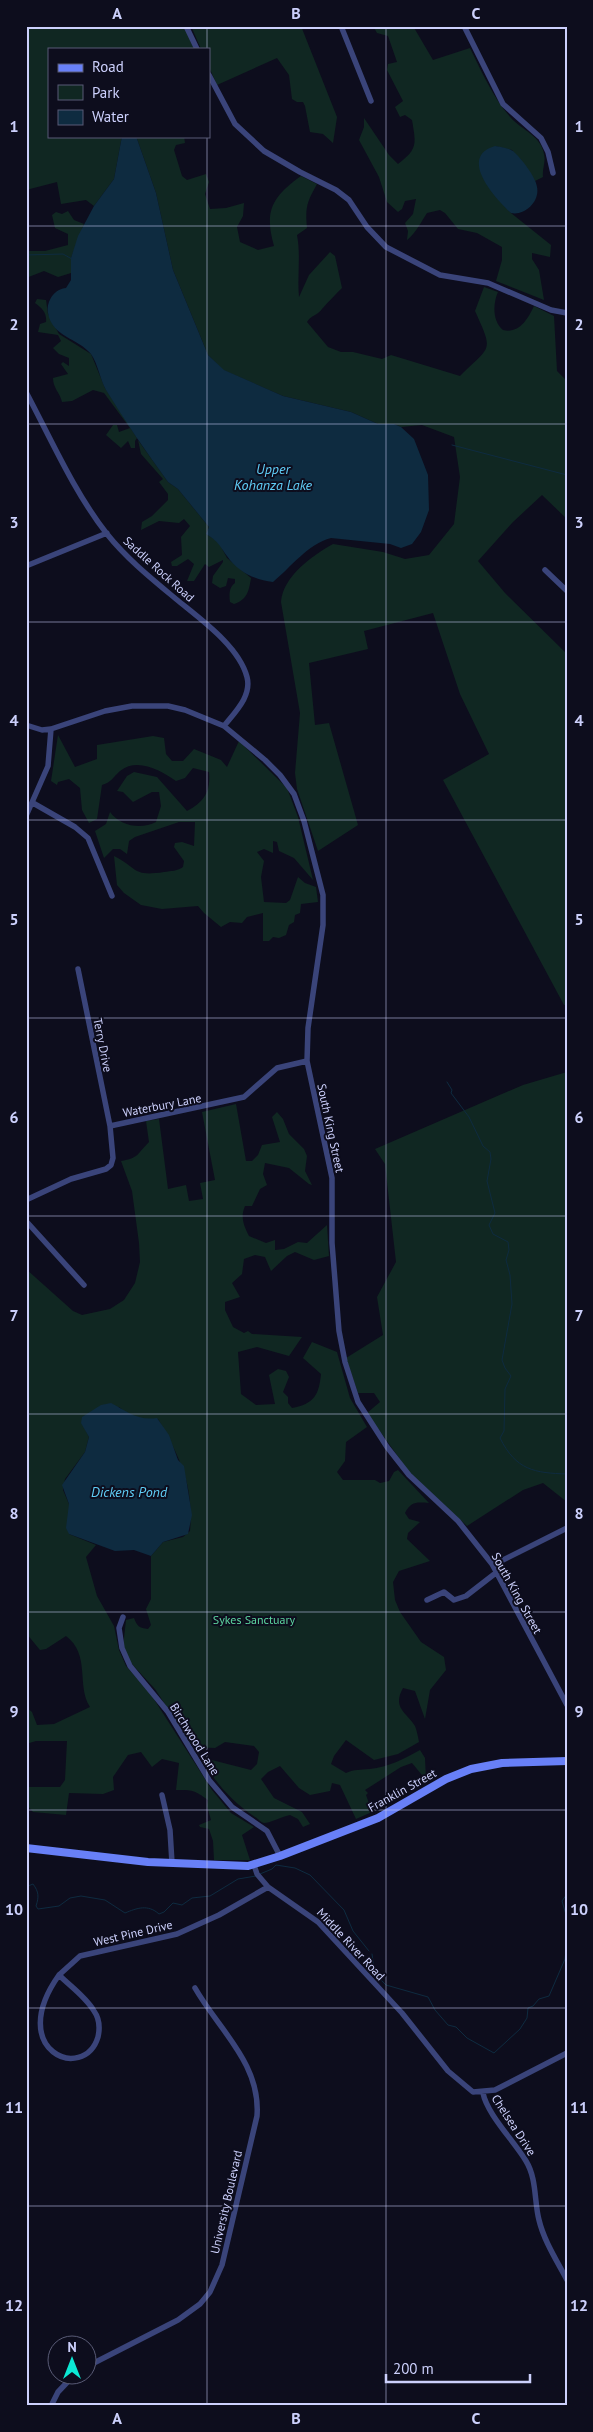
<svg xmlns="http://www.w3.org/2000/svg" width="593" height="2432" font-family="'PT Sans',sans-serif">
<rect width="100%" height="100%" fill="#0d0d1d"/>
<path fill="#102722" d="M26,26H184L194,49H49V136H122L114,179L94,206L86,200L61,204L57,182L26,190Z
M191,26H301L337,117L333,143L323,134L310,132L305,106L303,102H297L292,99L289,75L277,58L217,85L209,67V49H201Z
M373,26H413L433,60L470,48C482,72 493,98 511,118C522,130 541,136 544,154C546,162 542,169 543,177L535,181L512,150L495,146L493,193L511,213L551,245L550,257L532,253V259L539,270L544,300L496,281L502,260V247L477,233L458,229L445,213L440,210L427,213C421,222 416,233 407,240L408,231L405,223L413,214L416,199L405,201L402,209L398,212L387,202L379,177L359,140L364,127V118L389,155L398,164C418,149 416,144 412,120L405,115L400,117L395,107L403,101L387,70L388,64L397,62L388,36L377,33Z
M136,136H184L185,143L176,145L174,150L182,176L187,180L206,174L209,182L205,194L210,209L226,208L244,203L243,216L237,227L240,242L258,250L274,246C264,211 272,197 301,176L317,184C307,202 305,207 307,228L297,235C301,256 297,276 299,297L309,275L330,252L335,256L342,288C335,295 329,301 322,309C318,315 310,316 307,322L328,347L341,352H353L382,359L391,355L460,376C491,345 494,353 475,311L484,287L498,292C493,303 492,321 503,330C519,334 528,319 534,306L554,316L557,371L567,381V519L542,495L513,522L478,561L505,593L567,654V1005H564L443,780L489,754L460,694L433,613L364,631L368,649L309,663L315,725L329,723L358,825L318,851L297,789L295,773L300,713L281,602C283,576 312,556 333,544L383,552L405,559L429,555L454,524L460,477L454,437L422,425L401,427L394,424H378L351,412L283,396L223,370L208,355L173,270L156,193Z
M68,211L74,220L84,224L71,258V273L58,277L44,271L26,278V251H45L68,245V234L55,228L52,215L56,212L62,214Z
M37,299L46,300L48,314L59,334L91,354L105,388L137,438L135,441V448H131L128,441L121,448L106,435L113,425H117L119,432L130,428L104,393L93,390L72,401L62,402C60,393 53,388 53,378L68,374L61,364L63,362L69,366V358L59,354L53,348L61,341L58,335L38,332L40,324L46,322C47,313 42,308 35,303Z
M138,440L168,482L178,489L209,527L206,534L218,541L227,558L251,578C249,591 247,600 234,604L230,602C229,595 229,587 235,583V579L228,578L226,586L220,588L212,583L213,576L223,562V560L209,567L205,564L194,581H187L194,564L188,559L177,566H172L171,562L182,555L181,537L190,526L184,519L179,523L159,521L141,530L142,522L152,516L168,500V494L159,482L163,479L141,454Z
M58,735L75,767L97,759V745L153,736L164,738L166,754L172,761H183L194,749L221,760L227,767L239,741L287,788L298,817L313,880L294,858L279,851L277,842L273,841V853L264,849L257,852L264,861L261,877L264,902L286,903L290,900L298,877L305,883L316,887L318,902L301,904L300,913L295,915L294,922L289,925L286,935L279,938L273,937L269,941H263V913L247,917L242,923L230,922L221,927L204,913L198,906L162,909L141,905L124,893L117,885L114,856C138,868 132,877 164,872C171,871 178,871 183,867L184,861L174,847L175,843L182,842L194,846L195,822H179L135,837L129,841L127,854L120,849H113L104,858L95,831L106,824L110,812C120,826 141,830 156,822L161,806L159,792H152L133,802L123,792L117,791L127,776L134,772L157,777L187,811C204,802 211,792 209,772L193,768L185,778L176,781C161,771 138,757 120,771C113,777 112,782 102,785L97,819L89,823L82,810L80,788L69,779L58,782L57,785L51,781Z
M567,1072V1502L543,1483L523,1490L467,1526L409,1472L367,1413L380,1402L374,1393H358L346,1358L383,1335L377,1297L396,1262L385,1164L375,1149L523,1085Z
M236,1104L246,1161H252L258,1155L262,1145L280,1142L272,1117L277,1112L283,1119L289,1134L304,1149L307,1156L305,1171L312,1185L309,1184L289,1168L265,1163L263,1174L267,1185L260,1189L252,1206H245C240,1217 244,1226 249,1236L266,1243L275,1240V1250L284,1249L298,1242L307,1243L327,1225L329,1256L314,1260L295,1252L287,1256L271,1271L265,1257L255,1255L244,1259L242,1274L232,1283L240,1297L225,1302V1310L233,1327L244,1333L248,1331L252,1334L302,1337L289,1356L257,1347L238,1352L241,1394L256,1405L275,1404L269,1375L278,1369L286,1371L289,1377L283,1392L288,1397V1403L292,1408C314,1404 319,1395 321,1374L303,1358L312,1342L337,1352L350,1398L367,1427L346,1442L345,1461L337,1472L343,1480H375L380,1483L389,1481L394,1472L398,1470L429,1503C417,1502 411,1501 405,1513L409,1519L420,1522L408,1533L407,1539L430,1561L399,1571L393,1582L395,1600L400,1612L421,1642L444,1657L446,1670L430,1690L425,1719L415,1691L403,1688C392,1708 406,1712 415,1726C417,1731 418,1737 419,1742L398,1754L374,1760L346,1740L334,1756L331,1764L346,1773C355,1769 360,1770 370,1769C388,1767 404,1759 420,1750L425,1758L426,1780L412,1763L401,1767L365,1790L368,1793L366,1795L372,1812L356,1819L340,1785L332,1783L330,1791L310,1795L299,1788L280,1766L268,1772L261,1779L274,1798L302,1812L310,1824L303,1827L298,1819L290,1815C283,1816 270,1823 264,1823C260,1822 259,1819 255,1817C231,1801 215,1782 200,1757L251,1770L257,1764L259,1752L254,1746L225,1742L215,1748L193,1747L155,1689L131,1663L123,1647L126,1620L134,1618C137,1626 139,1628 148,1629L151,1625L146,1609L151,1599V1556L163,1542L183,1537L190,1531C194,1484 180,1458 158,1419C143,1421 131,1417 119,1407L82,1423L89,1437L85,1452L65,1479L63,1490L69,1504V1534L96,1545L86,1557L97,1596L114,1626L119,1650L126,1666L150,1693L212,1790L231,1813L254,1827L242,1835L250,1860H214L213,1841L209,1829L200,1827L199,1825L211,1820L207,1806L208,1800C194,1790 193,1790 176,1790L179,1763L162,1759L152,1767L141,1752L128,1755L113,1777L114,1790L103,1794L69,1793L66,1815L33,1812L26,1804V1787H60L65,1780L67,1741H36L26,1744V1707L32,1712L37,1725L54,1724L90,1707C76,1685 91,1655 66,1636L46,1649L40,1650L26,1633V1269L73,1311L82,1315L110,1309L124,1300L135,1283L140,1262L139,1243L132,1191L121,1161C139,1158 137,1154 149,1142L146,1121L159,1119L168,1189L186,1185L189,1201L203,1199L200,1183L215,1180L202,1112Z"/>
<path fill="#0e2b40" d="M122,136H136L156,193L173,270L208,355L224,370L283,396L351,412L378,424H394L401,427L414,439L428,475L429,510L421,532L412,544L401,548L390,544L331,538C308,544 291,567 273,582C255,580 238,572 227,556C219,545 219,542 206,534L209,527L178,489L168,482C146,452 125,421 106,390C100,379 98,364 91,354C78,338 52,337 48,313C46,302 54,289 66,288L71,280V258L78,236L94,206L114,179Z
M495,146C500,147 509,148 513,151C521,158 536,177 537,187C540,201 525,216 511,213C496,199 457,157 495,146Z
M111,1403C127,1411 137,1421 157,1418L169,1435L178,1460L184,1466L192,1515L188,1534L163,1542L151,1556L134,1550L115,1551L69,1534L66,1528L69,1504L62,1485L85,1452L89,1437L81,1423L82,1417L101,1405Z"/>
<g fill="none" stroke-linecap="round" stroke-linejoin="round">
<path stroke="#0e2b40" stroke-width="1" d="M26,255L63,254L72,259
M452,445L567,475
M447,1082L452,1090L451,1093L469,1117L483,1146L490,1152L491,1159L487,1181L495,1213L489,1225L493,1234L508,1242L509,1250L506,1260L510,1275L512,1304L502,1360L505,1368L511,1376L505,1389L504,1431L500,1438C516,1470 534,1473 567,1474
M260,1874L272,1869L276,1865L295,1868L310,1875L344,1910L353,1931L369,1951
M26,1889L28,1886L33,1884C39,1892 39,1897 36,1906L38,1909L59,1906L70,1898L81,1896L105,1900L125,1913C137,1908 148,1904 159,1914L164,1912L173,1903L182,1905L192,1898L210,1896L238,1879L256,1876
M567,1894L562,1901L567,1918
M372,1954L375,1974L386,1985L428,1997L435,2010L448,2025L456,2027L467,2038L494,2053L520,2029L527,2018L528,2008L533,2006L539,1999L549,1996L565,1959L567,1941"/>
<path stroke="#3a447a" stroke-width="5.5" d="M186,26L197,49
M341,26L371,101
M464,26L503,104L541,138L548,152L553,173
M209,75L235,124L264,151L300,172L336,190L349,200L367,227L386,247L440,275L488,283L551,310L567,313
M26,392C51,439 74,492 107,534C127,559 152,579 176,599C199,618 239,646 247,677C252,696 235,712 224,726
M26,566L107,533
M545,570L567,591
M26,725L42,730L51,729L105,711L132,706H168L185,710L224,726L265,760L280,775L294,794L304,821L323,895V925L308,1028L307,1061L332,1178V1243L339,1331L345,1362L358,1402L387,1447L409,1475L458,1521L492,1564L567,1705
M33,803L75,827L88,838L112,896
M26,816L48,766L51,729
M78,969L110,1126
M26,1200L71,1179L106,1169L111,1165L113,1158L110,1126L244,1097L277,1068L307,1061
M26,1221L84,1285
M493,1565L567,1528
M427,1600L444,1592L454,1600L466,1596L497,1572
M123,1617L119,1628L122,1648L130,1666L168,1712L209,1780L232,1807L267,1831L280,1856
M162,1795L170,1830L172,1863
M254,1865L257,1874L268,1887L318,1922L402,2013L448,2071L473,2092L495,2090L567,2053
M59,1975L80,1956L177,1934L219,1915L268,1887
M59,1975C70,1986 86,1997 94,2011C99,2018 100,2028 98,2037C84,2083 5,2051 59,1975Z
M483,2093C487,2114 514,2141 526,2161C537,2179 534,2201 539,2220C544,2241 557,2261 567,2280
M88,2366L178,2320L200,2304L210,2292L222,2265L257,2116C261,2064 219,2030 195,1988
M51,2406L58,2392L75,2374"/>
<path stroke="#6880f7" stroke-width="8" d="M26,1848L148,1862L248,1866L280,1856L378,1818L446,1779L471,1769L502,1763L567,1761"/>
</g>
<path fill="none" stroke="#ccd0fc" stroke-width="1" stroke-opacity="0.55" d="M207,26V49M386,26V2406M207,136V2406M26,226H567M26,424H567M26,622H567M26,820H567M26,1018H567M26,1216H567M26,1414H567M26,1612H567M26,1810H567M26,2008H567M26,2206H567"/>
<g text-anchor="middle" dominant-baseline="central" stroke-width="4" stroke-linejoin="round" paint-order="stroke">
<g font-size="12" fill="#ccd0fc" stroke="#0d0d1d">
<text transform="translate(159 569) rotate(42)">Saddle Rock Road</text>
<text transform="translate(103 1045) rotate(79)">Terry Drive</text>
<text transform="translate(162 1105) rotate(-11)">Waterbury Lane</text>
<text transform="translate(331 1128) rotate(78)">South King Street</text>
<text transform="translate(517 1593) rotate(61)">South King Street</text>
<text transform="translate(195 1739) rotate(58)">Birchwood Lane</text>
<text transform="translate(402 1790) rotate(-29)">Franklin Street</text>
<text transform="translate(133 1933) rotate(-13)">West Pine Drive</text>
<text transform="translate(351 1944) rotate(47)">Middle River Road</text>
<text transform="translate(514 2125) rotate(57)">Chelsea Drive</text>
<text transform="translate(226 2202) rotate(-77)">University Boulevard</text>
</g>
<g font-size="12" fill="#5dd7a1" stroke="#0d0d1d">
<text x="254" y="1619">Sykes Sanctuary</text>
</g>
<g font-size="14" font-style="italic" fill="#60cef7" stroke="#0d0d1d">
<text x="273" y="469">Upper<tspan x="273" dy="16">Kohanza Lake</tspan></text>
<text x="129" y="1492">Dickens Pond</text>
</g>
</g>
<rect width="593" height="2432" fill="none" stroke="#0d0d1d" stroke-width="55"/>
<rect x="48" y="48" width="162" height="90" fill="#0d0d1d" stroke="#595b76"/>
<rect x="58" y="64" width="25" height="8" fill="#6880f7" stroke="#595b76"/>
<text x="92" y="72" font-size="15" fill="#ccd0fc">Road</text>
<rect x="58" y="85" width="25" height="15" fill="#102722" stroke="#595b76"/>
<text x="92" y="98" font-size="15" fill="#ccd0fc">Park</text>
<rect x="58" y="110" width="25" height="15" fill="#0e2b40" stroke="#595b76"/>
<text x="92" y="122" font-size="15" fill="#ccd0fc">Water</text>
<g transform="translate(72 2360)"><circle r="24" fill="#0d0d1d" stroke="#595b76"/>
<path d="M0-4L9 19L0 12L-9 19Z" fill="#0ce8d4"/>
<text y="-8" font-size="14" font-weight="bold" text-anchor="middle" fill="#ccd0fc">N</text>
</g>
<path d="M386 2374v8h144v-8" fill="none" stroke="#ccd0fc" stroke-width="2.5"/>
<text x="393" y="2374" font-size="15" fill="#ccd0fc" stroke="#0d0d1d" stroke-width="4" paint-order="stroke">200 m</text>
<rect x="28" y="28" width="538" height="2376" fill="none" stroke="#ccd0fc" stroke-width="2"/>
<g font-size="16" text-anchor="middle" font-weight="bold" fill="#ccd0fc">
<text x="117" y="19">A</text>
<text x="296" y="19">B</text>
<text x="476" y="19">C</text>
<text x="14" y="132">1</text>
<text x="579" y="132">1</text>
<text x="14" y="330">2</text>
<text x="579" y="330">2</text>
<text x="14" y="528">3</text>
<text x="579" y="528">3</text>
<text x="14" y="726">4</text>
<text x="579" y="726">4</text>
<text x="14" y="925">5</text>
<text x="579" y="925">5</text>
<text x="14" y="1123">6</text>
<text x="579" y="1123">6</text>
<text x="14" y="1321">7</text>
<text x="579" y="1321">7</text>
<text x="14" y="1519">8</text>
<text x="579" y="1519">8</text>
<text x="14" y="1717">9</text>
<text x="579" y="1717">9</text>
<text x="14" y="1915">10</text>
<text x="579" y="1915">10</text>
<text x="14" y="2113">11</text>
<text x="579" y="2113">11</text>
<text x="14" y="2311">12</text>
<text x="579" y="2311">12</text>
<text x="117" y="2424">A</text>
<text x="296" y="2424">B</text>
<text x="476" y="2424">C</text>
</g>
</svg>
